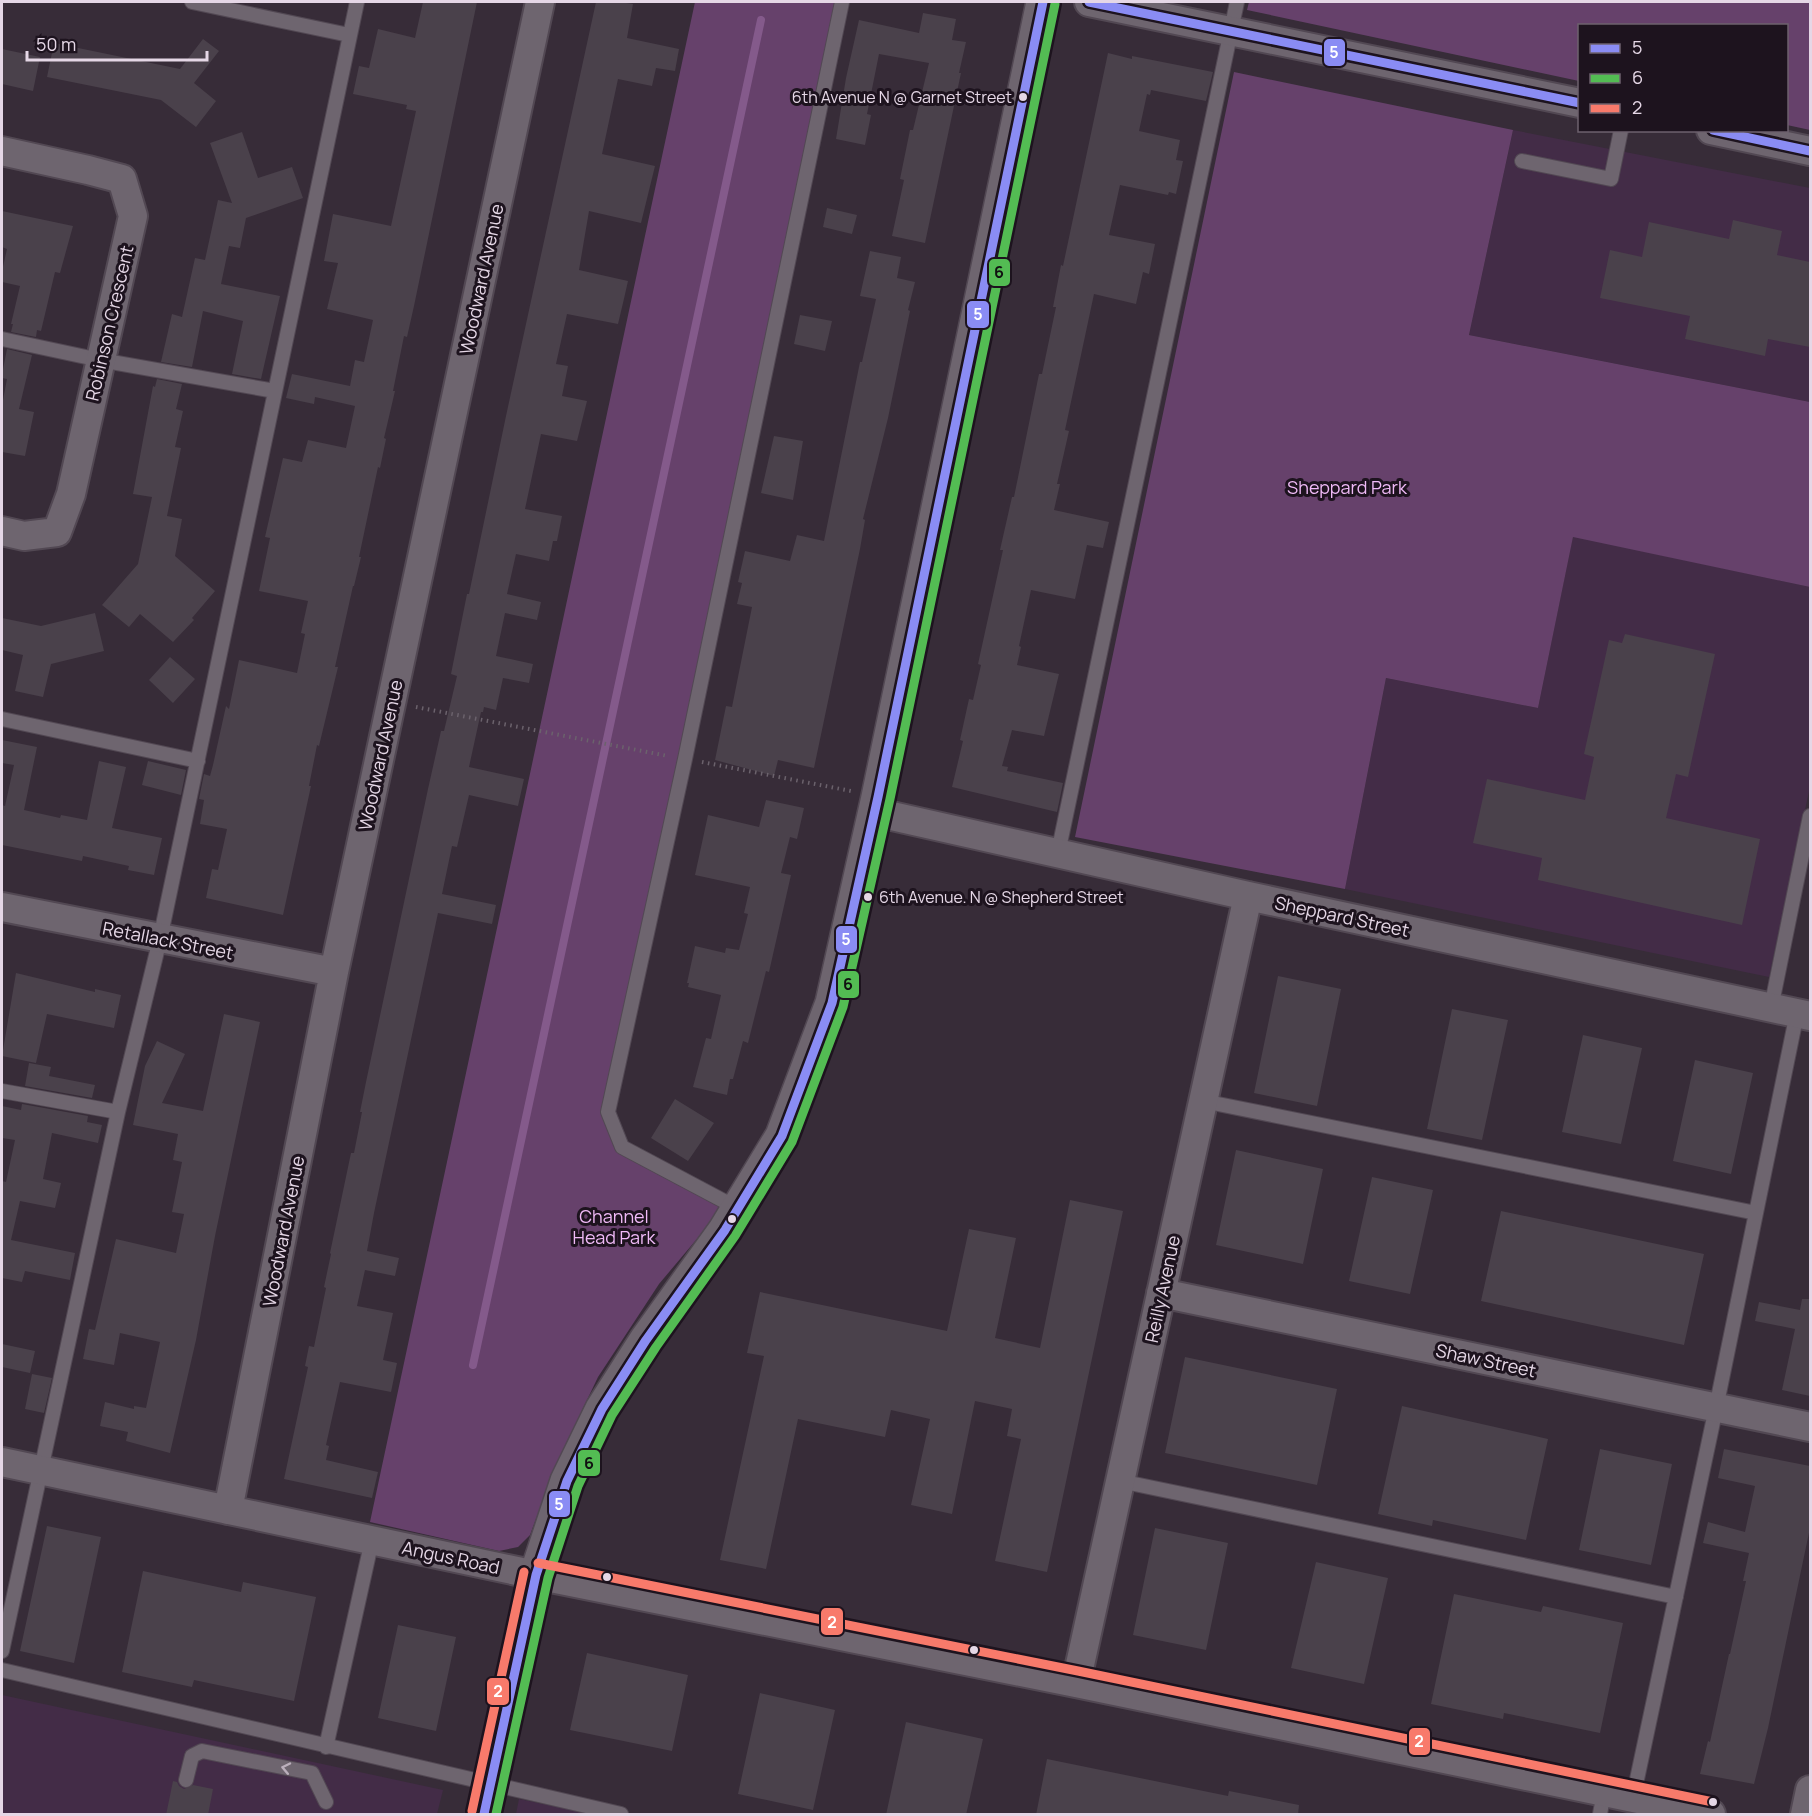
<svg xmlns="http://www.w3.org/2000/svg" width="1812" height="1816" font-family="Manrope,sans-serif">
<rect width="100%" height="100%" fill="#372c38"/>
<path fill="#432c47" d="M1513,130L1810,188V402L1469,335Z
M1573,536L1810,587V787L1769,977L1345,889L1386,678L1538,708Z
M2,1695L443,1790L437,1814H2Z
M519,1799L593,1814H516Z"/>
<path fill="#66416b" d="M695,2H842L608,1112L622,1147L728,1202L659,1284L598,1377L556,1465L530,1535L518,1547L499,1551L370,1522Z
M1249,2H1810V130L1787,125L1786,26H1580L1579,81L1247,10Z
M1234,72L1513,130L1469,335L1810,402V587L1573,537L1538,708L1386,678L1345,889L1075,837Z"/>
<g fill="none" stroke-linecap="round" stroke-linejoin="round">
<path stroke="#845a8b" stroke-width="8" d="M473,1365L761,20"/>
</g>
<path fill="#4a414b" d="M423,2H477L414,306L407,337L404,336L393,391H395L384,438L386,439L380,468L378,467L359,557H361L354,586H353L335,667H338L319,746L317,745L309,786H311L283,915L206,898L212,869L218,870L227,829L200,824L204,800L199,799L204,774L210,776L213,765L226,706L229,709L239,660L297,673L305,634L301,633L308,601L259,591L270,538L265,537L283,458L302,462L308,440L346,448L355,406L315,397L314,404L286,398L292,374L350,386L355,360L364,362L373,320L327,309L338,263L324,261L333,214L391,226L416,111L406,109L407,105L353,94L359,66L369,68L378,29L415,38Z
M596,2H620L633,4L627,38L679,49L675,71L656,68L652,86L618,79L602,154L655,166L641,223L589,211L579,270L628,281L623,303L618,324L567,314L556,364L568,366L562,396L587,401L577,441L541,434L525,509L562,516L557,541H553L549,561L516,554L507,594L541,602L537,620L505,613L496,656L533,664L529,683L503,678L496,710L484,707L483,712H481L469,767L524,779L518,806L469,795L457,847L452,846L442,894L496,905L492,924L438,913L374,1213L367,1251L399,1258L395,1276L365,1270L357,1306L393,1313L383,1360L397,1363L391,1392L340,1382L326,1445L329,1446L326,1460L378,1472L372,1498L284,1479L308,1367L305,1366L309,1346L314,1347L326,1288L324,1287L331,1254L330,1253L351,1153H354L362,1112H360L366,1082L428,789L441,731H444L457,676L451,674L467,594H469L506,416Z
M923,13L956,19L952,40L966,42L959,73H961L925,243L892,236L904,180L900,179L910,130H913L929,63L879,54L867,114L871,115L865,145L836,139L846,78L859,20L919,33Z
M203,39L219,51L194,83L216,101L196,127L161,100L47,77L54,43L180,69Z
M2,49L40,57L33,91L2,84Z
M1108,53L1132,59V56L1213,72L1206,101L1151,90L1150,95L1147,94L1139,131L1180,140L1176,160L1183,161L1176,194L1169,192L1168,195L1120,185L1109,235L1155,244L1149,274L1143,272L1136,304L1094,294L1065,430L1069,431L1057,484H1060L1054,510L1109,522L1103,548L1087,545L1075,599L1031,590L1019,646L1021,647L1017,665L1059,674L1044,736L1012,730L1002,766L1008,767L1007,771L1063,783L1057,812L952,787L963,741L960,740L969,699L973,700L981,665L978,664L1003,550H1000L1012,497H1014L1039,374H1042L1056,307H1053L1061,265L1063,266Z
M242,132L258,178L292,167L303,198L246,218L240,248L229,246L221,284L280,296L261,379L232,374L243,321L203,311L192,367L161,362L172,314L182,317L195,258L205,260L218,200L232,203L210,143Z
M827,208L857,215L852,234L823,227Z
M2,211L73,226L60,273L55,272L41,331L37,330L36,337L11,332L13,324H11L20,286L2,282V271L7,249L2,247Z
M1733,220L1782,231L1777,255L1810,262V347L1768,339L1765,356L1685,339L1690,316L1600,298L1610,250L1642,257L1649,222L1729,239Z
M870,251L901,257L897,278L915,282L908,310L910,311L888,418L863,519L865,520L860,549L814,768L778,760L774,776L715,760L726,706L732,707L752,607L737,604L742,583L738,582L745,551L790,561L797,535L824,541L860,362H862L876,299L860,296Z
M800,315L832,321L825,351L794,344Z
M7,349L32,355L19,409L34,412L25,456L2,452V405L7,379L2,378V374Z
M157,379L182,384L176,409L183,411L175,447L181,448L167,516L182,519L175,556L215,591L192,618L194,620L173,642L140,614L129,627L102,605L138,564L152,497L133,494L153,386L155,387Z
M774,436L803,441L793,500L761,493Z
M95,613L104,651L51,664L43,697L15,691L23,655L2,650V618L41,626Z
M1625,634L1715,654L1688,777L1676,774L1666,818L1760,839L1742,925L1538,880L1542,858L1473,843L1487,779L1585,800L1594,757L1584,754L1609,640L1622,643Z
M170,657L195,679L173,703L149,680Z
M2,740L37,747L24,810L60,818L61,815L87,820L99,761L126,767L112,828L162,838L154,875L128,870L129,866L83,856L82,861L2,845V805L5,806L14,765L2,763Z
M148,761L186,770L181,795L142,785Z
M766,800L804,808L797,839L790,837L781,873L791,875L769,972L766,971L748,1043L743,1041L733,1079H730L727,1095L693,1087L706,1038L711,1039L721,995L688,987L689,983H687L695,946L725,953L726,948L739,950L748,914L744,913L750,887L695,875L708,815L759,827Z
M16,973L95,992V989L121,995L114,1028L47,1014L36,1063L2,1056Z
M1278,976L1341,989L1317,1106L1254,1093Z
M1452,1009L1508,1020L1482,1140L1427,1129Z
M224,1014L260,1022L215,1236L196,1340L170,1453L126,1441L128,1432L100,1426L105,1402L134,1409V1406L146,1408L160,1342L120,1333L114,1365L83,1359L89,1329L95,1330L116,1239L176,1253L184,1214L172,1212L182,1162L173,1160L178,1134L133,1125L145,1066L157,1041L185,1054L162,1103L203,1111Z
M1583,1035L1642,1048L1621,1144L1562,1132Z
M1695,1060L1753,1073L1731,1174L1673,1161Z
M29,1063L51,1067L49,1076L95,1085L92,1098L25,1086Z
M675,1099L714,1123L688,1161L651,1138Z
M22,1104L88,1116L87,1122L102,1125L98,1143L52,1133L43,1179L61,1183L55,1208L20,1201L11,1240L75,1253L70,1280L25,1271L22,1282L2,1278V1181L6,1182L15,1140L2,1138V1106L21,1110Z
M1236,1150L1323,1169L1303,1264L1216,1245Z
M1372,1177L1433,1190L1410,1294L1349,1281Z
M1070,1200L1123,1211L1047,1572L995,1561L1021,1439L1007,1436L1012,1409L975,1401L952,1514L911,1505L930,1419L891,1410L885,1437L798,1419L766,1569L720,1560L764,1356L747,1353L760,1292L947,1331L969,1229L1016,1238L995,1338L1040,1348Z
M1501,1211L1704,1254L1684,1345L1481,1301Z
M1802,1299H1810V1396L1782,1390L1795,1329L1755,1321L1759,1302L1800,1310Z
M2,1344L35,1351L30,1373L2,1367Z
M1185,1357L1337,1389L1317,1485L1165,1453Z
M32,1374L52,1378L44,1413L25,1409Z
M1402,1406L1548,1439L1526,1540L1433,1520L1432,1526L1378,1514Z
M1600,1449L1672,1464L1651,1565L1579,1550Z
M1724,1449L1810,1466V1528L1768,1728L1754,1784L1700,1774L1708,1741L1710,1742L1729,1654H1730L1746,1581H1743L1749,1553L1703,1543L1708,1522L1745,1532L1755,1486L1718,1478Z
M47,1526L101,1537L74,1663L20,1651Z
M1155,1528L1228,1543L1206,1650L1133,1635Z
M1316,1562L1388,1578L1364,1684L1291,1668Z
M143,1571L241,1592L243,1582L316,1597L294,1701L194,1680L192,1687L122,1672Z
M1454,1594L1541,1612L1543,1606L1623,1623L1600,1733L1504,1713L1503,1719L1431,1704Z
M398,1625L456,1637L436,1731L378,1718Z
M587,1653L688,1675L672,1751L570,1730Z
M760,1693L835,1710L813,1810L738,1794Z
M906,1722L983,1739L966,1815H886Z
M1047,1759L1228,1796L1229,1791L1299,1805L1298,1815H1036Z
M173,1781L177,1782L179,1786L184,1789L193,1785L213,1789L208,1815H166Z"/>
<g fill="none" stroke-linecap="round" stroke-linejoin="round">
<defs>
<path id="lane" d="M192,2L349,35
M1522,161L1611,179L1621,130
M2,339L100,360L275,391
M2,719L198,761
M1058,853L1237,2
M1771,1008L1810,816
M2,1091L118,1112
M1203,1101L1756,1213
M737,1208L622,1147L608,1112L685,759L842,2
M1120,1481L1676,1597
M2,1651L118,1112L160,939L357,2
M2,1670L621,1814
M326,1747L372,1540
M186,1780L192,1756L202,1751L312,1773L326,1802
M1633,1798L1716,1408L1797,1013
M1600,1814L1604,1792"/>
<path id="street" d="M1089,2L1580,103
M1711,130L1810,151
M2,151L88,170L122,179L133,216L71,494L57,532L24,536L2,531
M874,812L1248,896L1810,1016
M2,907L334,972
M1161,1293L1810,1427
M2,1462L536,1575L1076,1683L1711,1814
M228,1510L334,972L540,2
M1076,1683L1248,896
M1805,1814L1810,1790"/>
<path id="secondary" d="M484,1814L536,1575L567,1481L602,1409L646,1340L725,1230L782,1136L832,1003L878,797L1043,2"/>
</defs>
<use href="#lane" stroke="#524853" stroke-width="16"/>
<use href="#street" stroke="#524853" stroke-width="32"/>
<use href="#secondary" stroke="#524853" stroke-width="36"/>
<path stroke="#6b626c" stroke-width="4" stroke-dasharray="1.5 4.5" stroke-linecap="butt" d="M416,707L668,756
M702,762L851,791"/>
<use href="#lane" stroke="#6e656f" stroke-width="14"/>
<use href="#street" stroke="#6e656f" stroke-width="28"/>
<use href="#secondary" stroke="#6e656f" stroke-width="33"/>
<defs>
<path id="bus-1" d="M1089,2L1580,103
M1713,130L1810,151
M484,1814L536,1575L567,1481L602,1409L646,1340L725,1230L782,1136L832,1003L878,797L1043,2"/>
<path id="bus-2" d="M496,1814L548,1578L578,1486L612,1415L656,1347L735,1236L792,1142L843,1007L890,799L1055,4"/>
<path id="bus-3" d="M538,1563L1078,1671L1713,1802
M472,1811L524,1572"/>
</defs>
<use href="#bus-1" stroke="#1d131e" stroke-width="14"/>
<use href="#bus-2" stroke="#1d131e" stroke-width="14"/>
<use href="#bus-3" stroke="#1d131e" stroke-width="14"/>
<use href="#bus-1" stroke="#8a8cf4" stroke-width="9"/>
<use href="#bus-2" stroke="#53bc53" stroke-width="9"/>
<use href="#bus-3" stroke="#f87a6b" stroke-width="9"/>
</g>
<defs><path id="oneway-chevron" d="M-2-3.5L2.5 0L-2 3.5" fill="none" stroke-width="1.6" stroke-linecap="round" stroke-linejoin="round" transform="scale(1.5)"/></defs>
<use stroke="#bbafbc" href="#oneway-chevron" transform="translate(286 1768) rotate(-168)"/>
<g fill="#e5d7e6" stroke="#1d131e" stroke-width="2">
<circle cx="1023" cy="97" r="5"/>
<circle cx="868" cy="897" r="5"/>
<circle cx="732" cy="1219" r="5"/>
<circle cx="607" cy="1577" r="5"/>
<circle cx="974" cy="1650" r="5"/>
<circle cx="1713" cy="1802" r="5"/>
</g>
<g text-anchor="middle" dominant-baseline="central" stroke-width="6" stroke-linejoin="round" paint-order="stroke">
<g font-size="16" fill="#e5d7e6" stroke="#1d131e" text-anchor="end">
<text x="1012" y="97">6th Avenue N @ Garnet Street</text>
<text x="879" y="897" text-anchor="start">6th Avenue. N @ Shepherd Street</text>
</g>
<g font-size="18" fill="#e5d7e6" stroke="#1d131e">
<text transform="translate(481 279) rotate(-78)">Woodward Avenue</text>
<text transform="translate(109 323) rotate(-77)">Robinson Crescent</text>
<text transform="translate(380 755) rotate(-78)">Woodward Avenue</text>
<text transform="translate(1342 916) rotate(12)">Sheppard Street</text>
<text transform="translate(168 940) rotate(11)">Retallack Street</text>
<text transform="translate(283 1231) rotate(-79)">Woodward Avenue</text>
<text transform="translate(1162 1289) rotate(-78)">Reilly Avenue</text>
<text transform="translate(1486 1360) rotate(12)">Shaw Street</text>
<text transform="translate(451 1557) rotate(12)">Angus Road</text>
</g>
<g font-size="18" fill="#f0baf7" stroke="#1d131e">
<text x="1347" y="487">Sheppard Park</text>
<text x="614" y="1216">Channel<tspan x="614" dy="21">Head Park</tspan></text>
</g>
</g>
<g stroke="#1d131e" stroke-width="2">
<rect x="1323" y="38" width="23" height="29" rx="6" fill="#8a8cf4"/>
<rect x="988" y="258" width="23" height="29" rx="6" fill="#53bc53"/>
<rect x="966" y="300" width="24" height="29" rx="6" fill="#8a8cf4"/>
<rect x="835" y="925" width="23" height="29" rx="6" fill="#8a8cf4"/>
<rect x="837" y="970" width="23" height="29" rx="6" fill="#53bc53"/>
<rect x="577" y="1449" width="24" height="28" rx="6" fill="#53bc53"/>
<rect x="548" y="1490" width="23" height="28" rx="6" fill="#8a8cf4"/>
<rect x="820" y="1607" width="24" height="29" rx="6" fill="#f87a6b"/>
<rect x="486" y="1677" width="24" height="29" rx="6" fill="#f87a6b"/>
<rect x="1408" y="1727" width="23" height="29" rx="6" fill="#f87a6b"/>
</g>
<g font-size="16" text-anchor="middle" font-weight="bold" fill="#fff">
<text x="1334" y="58">5</text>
<text x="978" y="320">5</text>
<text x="846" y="945">5</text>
<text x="559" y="1510">5</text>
<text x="832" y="1628">2</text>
<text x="498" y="1697">2</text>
<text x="1419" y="1747">2</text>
</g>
<g font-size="16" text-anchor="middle" font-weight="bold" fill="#111">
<text x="999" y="278">6</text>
<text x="848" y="990">6</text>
<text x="589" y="1469">6</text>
</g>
<rect width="1812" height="1816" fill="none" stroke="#e5d7e6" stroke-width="6"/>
<rect x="1578" y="24" width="210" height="108" fill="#1d131e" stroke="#6d616e" stroke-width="1.5"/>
<rect x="1590" y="44" width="30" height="9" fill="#8a8cf4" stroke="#6d616e" stroke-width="1.5"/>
<text x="1632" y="54" font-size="18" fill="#e5d7e6">5</text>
<rect x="1590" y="74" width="30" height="9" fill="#53bc53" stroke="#6d616e" stroke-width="1.5"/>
<text x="1632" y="84" font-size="18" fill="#e5d7e6">6</text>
<rect x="1590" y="104" width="30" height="9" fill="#f87a6b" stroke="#6d616e" stroke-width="1.5"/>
<text x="1632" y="114" font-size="18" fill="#e5d7e6">2</text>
<path d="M27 51v9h180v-9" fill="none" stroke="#e5d7e6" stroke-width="3"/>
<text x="36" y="51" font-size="18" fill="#e5d7e6" stroke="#1d131e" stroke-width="4.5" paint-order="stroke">50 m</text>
</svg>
